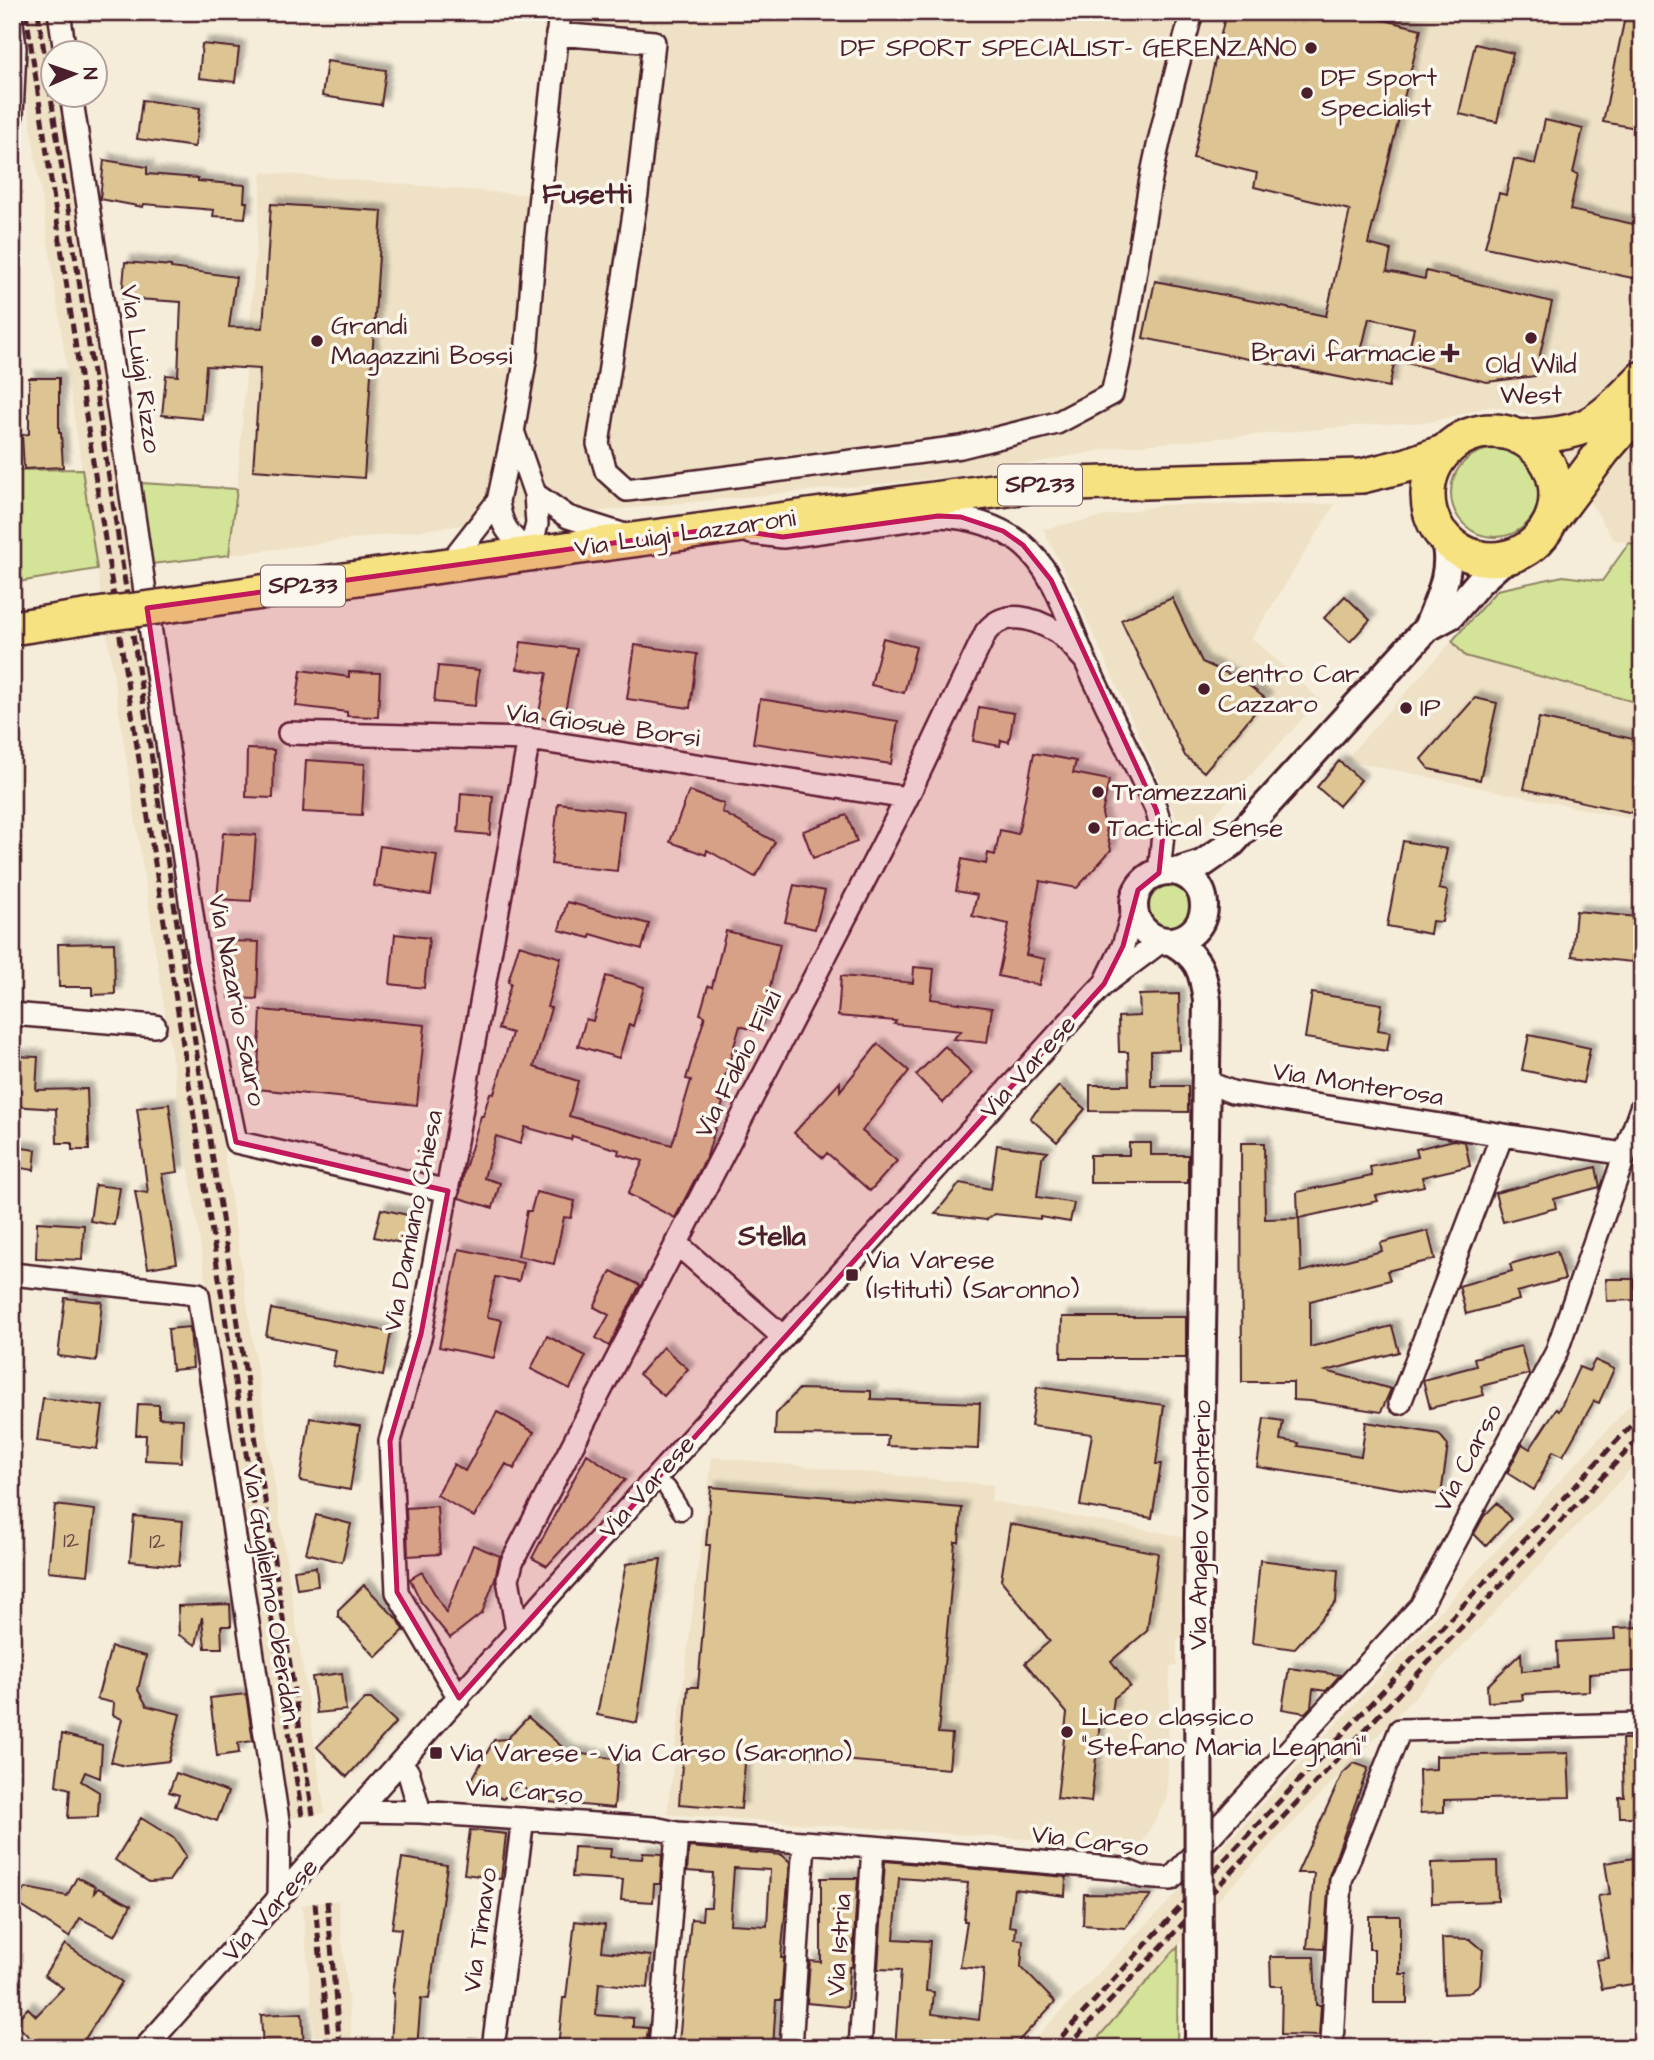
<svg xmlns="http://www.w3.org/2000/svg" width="1654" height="2060" font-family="'Architects Daughter',sans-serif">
<defs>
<filter id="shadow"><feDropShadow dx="6" dy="-6" stdDeviation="2" flood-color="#0004"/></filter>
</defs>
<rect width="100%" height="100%" fill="#f5edda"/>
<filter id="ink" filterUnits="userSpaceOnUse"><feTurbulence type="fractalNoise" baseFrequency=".0143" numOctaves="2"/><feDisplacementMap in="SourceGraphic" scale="14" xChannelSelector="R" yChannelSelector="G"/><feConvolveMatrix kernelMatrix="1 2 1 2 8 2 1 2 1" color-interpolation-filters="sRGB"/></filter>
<g filter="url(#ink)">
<path fill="#eee1c5" d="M14,12H51L56,52H52V94L62,95L325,1813L288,1819L76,430Z
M545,12H1642V546L1613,539L1537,416L1492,406L1430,422L1378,424L1117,447L971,475L477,523L229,555L237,489L262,172L528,195Z
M1335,504L1252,638L1320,700L1205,825L1178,821L1072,587L1043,529L1161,505Z
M1452,641L1466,656L1642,704V821L1345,760Z
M1642,1392V1457L1362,1752L1218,1900L1089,2048H1025L1222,1848Z
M712,1457L993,1485L991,1501L1184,1537L1186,1639H1177V1666H1170L1167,1797L1140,1847L667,1814Z
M338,1900L353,2048H316L302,1905Z"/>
<path fill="#d3e498" stroke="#8e8262" stroke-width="2" d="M1451 493a44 44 0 1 1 88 0a44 44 0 1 1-88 0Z
M82,469L97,569L12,583V470Z
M141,483L237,489L229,555L152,564Z
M1629,543L1642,546V704L1465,656L1452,641L1497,590L1563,576L1602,581Z
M1143 906a26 26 0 1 1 52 0a26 26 0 1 1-52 0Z
M1178,1946L1177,2048H1089Z"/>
<path fill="#dcc493" stroke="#4a1f2b" stroke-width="2" fill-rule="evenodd" filter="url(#shadow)" d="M1226,12H1351L1421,29L1368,244L1391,250L1387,271L1425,279L1426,271L1552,302L1535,376L1487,382L1406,363L1414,328L1369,318L1361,352L1395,360L1389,387L1143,338L1155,281L1326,316L1350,210L1254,187L1257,173L1193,158Z
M1626,12H1642V129L1603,122Z
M202,44L239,48L235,82L199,78Z
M1475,44L1513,53L1497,122L1459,114Z
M327,61L386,70L381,105L322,96Z
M142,100L200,108L195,147L137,139Z
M1545,120L1583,129L1573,173L1578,174L1570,210L1642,226V280L1485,247L1499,193L1506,195L1514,159L1535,164Z
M104,160L147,167V174L198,178V181L245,185L244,202H247L245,218L213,216L214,210L144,204L143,207L100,199Z
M271,204L382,211L364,478L253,470L260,369L206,366L202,419L162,415L166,375L178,376L181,302L122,298L125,262L171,266V268L236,277L229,327L263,328Z
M29,378H59V433H61L63,467L24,469L22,435L29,434Z
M1345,596L1370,620L1350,642L1324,618Z
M1172,598L1202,662L1242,680L1266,699L1204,772L1185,756L1121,620Z
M883,638L916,647L904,693L871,685Z
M521,642L577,649L563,722L538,717L547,673L517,669Z
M635,645L697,654L690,708L627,699Z
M438,666L479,670L475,706L434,702Z
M301,670L349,677V672L380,673L378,717L347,716V712L296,706Z
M1475,698L1497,703L1480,780L1429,769L1421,759Z
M760,699L898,721L891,764L753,743Z
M979,707L1014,713L1009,742L1001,740L1000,746L973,741Z
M1539,718L1642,741V815L1524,789Z
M247,749L274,750L273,798L246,797Z
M1034,753L1076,761L1073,773L1109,780L1102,814L1111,850L1077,888L1040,881L1026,955L1045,959L1039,985L998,976L1009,924L972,916L977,895L956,891L962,859L986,864L988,853L995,855L1000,830L1018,834Z
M306,760L365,764L362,815L303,812Z
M1339,761L1361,780L1339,806L1317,787Z
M689,791L724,804L722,812L775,842L755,877L707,850L706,855L670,842Z
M461,793L493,796L490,835L458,832Z
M558,803L624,811L617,871L551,864Z
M847,815L857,842L813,858L803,831Z
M223,833L256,835L251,901L217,899Z
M1403,841L1447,849L1439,889L1448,891L1442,922L1432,921L1430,934L1387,926Z
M380,846L437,855L431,895L374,886Z
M794,885L825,891L815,929L785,922Z
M567,902L649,924L642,949L591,934L590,938L559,930Z
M1576,911L1637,917L1632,962L1572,956Z
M726,931L780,944L766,1004H768L760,1032L740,1026L718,1100L723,1102L707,1156L675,1218L628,1194L643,1161L618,1154L619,1150L572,1136L571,1140L525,1127L520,1144L496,1136L484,1178L500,1183L493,1208L459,1198L464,1172L481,1116H483L490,1093L494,1094L512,1033L498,1029L511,983L508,982L519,945L561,958L547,1007L551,1008L534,1067L578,1081L569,1116L672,1145L691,1080L686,1079L705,1016L700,1014L708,986L712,987Z
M395,934L429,938L424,988L390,984Z
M231,941L259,942L257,999L229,998Z
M114,943L115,994L92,995V987H59L58,944Z
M914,967L934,969L931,999L992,1008L987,1043L953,1039L961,1031L894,1024L896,1021L838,1016L841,976L913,983Z
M606,976L644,987L633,1026L629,1024L619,1058L578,1046L586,1019L593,1021Z
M1312,993L1382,1004L1378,1030L1390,1032L1387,1051L1305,1038Z
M1179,994L1180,1050L1151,1051V1086H1188V1112L1090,1111V1085H1129L1128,1052H1119L1118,1017L1140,1016L1139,995Z
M261,1010L425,1025L417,1105L257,1089Z
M1529,1035L1590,1048L1583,1083L1522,1070Z
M878,1044L909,1071L862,1131L897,1161L870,1191L827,1153L823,1158L794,1133L840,1082V1091Z
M945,1046L972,1073L943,1103L916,1075Z
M12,1056L38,1057L36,1090L87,1089L89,1150H72V1143H57L56,1109L12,1106Z
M1059,1086L1085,1109L1057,1142L1030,1118Z
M169,1104L178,1172L162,1174L177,1263L148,1268L135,1191L148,1193L137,1108Z
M1454,1140L1465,1142L1470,1166L1422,1177L1424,1186L1376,1196L1378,1201L1299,1218L1301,1272L1382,1251L1380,1243L1428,1231L1435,1259L1387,1271L1390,1280L1310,1301V1347L1392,1326L1399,1352L1326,1371L1391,1389L1381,1412L1310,1401L1293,1400V1382H1242L1241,1143H1264L1265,1219L1298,1218L1297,1192L1372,1176L1370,1167L1418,1157L1416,1149Z
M1129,1143H1151V1155H1188V1183H1090V1155H1129Z
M997,1145L1048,1152L1042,1158L1037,1197L1074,1203L1070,1222L1040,1217V1219L994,1214L986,1220L935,1214L960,1183L991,1189Z
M16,1147L36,1150L34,1170L14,1167Z
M1596,1167L1600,1187L1554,1199L1556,1208L1503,1222L1495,1193Z
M95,1185L120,1188L114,1225L90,1221Z
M536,1192L575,1201L571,1218L564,1217L554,1264L518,1256L527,1211H531Z
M381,1209L412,1216L406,1244L374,1237Z
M37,1222L84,1225L82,1260L36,1258Z
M459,1249L523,1262L519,1281L495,1277L487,1317L502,1320L494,1358L439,1347Z
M1557,1251L1565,1279L1517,1292L1519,1300L1466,1314L1459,1286L1512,1271L1510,1264Z
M611,1271L640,1285L609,1346L596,1338L609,1315L594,1307Z
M1606,1279H1634L1635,1300L1607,1301Z
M65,1298L102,1302L96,1361L58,1356Z
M271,1309L391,1332L383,1376L333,1366L336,1350L266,1336Z
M1062,1317H1186V1358H1061Z
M190,1327L193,1368L172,1370L168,1329Z
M547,1336L586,1356L570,1389L531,1369Z
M1521,1346L1529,1374L1481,1386L1484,1395L1430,1408L1423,1380L1476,1366L1474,1358Z
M663,1347L688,1369L664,1396L639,1374Z
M1595,1360L1614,1369L1599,1403L1594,1401L1563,1456L1553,1451L1534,1490L1507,1473L1522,1444L1530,1449L1556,1409L1559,1411L1579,1367L1589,1371Z
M1037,1387L1164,1405L1156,1464H1161L1152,1518L1080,1506L1092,1434L1031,1426Z
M799,1389L871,1391V1399L980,1403L978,1449L887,1446L888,1436L775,1435L776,1414Z
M43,1398L103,1406L97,1449L37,1441Z
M138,1404L159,1405V1418L183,1419L181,1462L145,1460L146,1435H136Z
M497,1412L534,1432L514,1469L506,1464L474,1517L437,1495L454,1464L465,1471Z
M310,1418L360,1426L350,1490L300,1481Z
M1264,1418L1283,1421L1280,1440L1299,1443L1298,1446L1361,1456L1366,1422L1439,1434L1448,1445L1441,1495L1257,1467Z
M587,1454L625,1480L547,1566L532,1558Z
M711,1487L962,1508L959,1542H955L938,1733L952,1734L949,1769L746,1752L741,1809L679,1804L688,1687H698L710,1545H706Z
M1497,1503L1511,1519L1486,1546L1474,1534L1484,1516Z
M55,1505L95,1510L88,1575L48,1571Z
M437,1506L440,1554L408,1556L406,1508Z
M316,1515L351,1524L342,1562L306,1553Z
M134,1516L183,1521L179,1566L130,1561Z
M1010,1524L1158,1553L1147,1631L1111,1661L1130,1686L1114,1698L1112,1714L1101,1713L1091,1802L1057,1798L1067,1713L1025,1663L1050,1641L1001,1580Z
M473,1545L500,1556L495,1579L482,1613L450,1638L421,1602L410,1579L422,1572L446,1613Z
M661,1559L637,1723L597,1715L626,1564Z
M1260,1560L1338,1570L1336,1602L1294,1649L1252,1643Z
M316,1567L318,1586L297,1589L294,1570Z
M364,1585L399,1621L404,1630L376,1657L338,1616V1610Z
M230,1604L231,1626H221L222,1648H205L202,1617L196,1645L179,1635L178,1606Z
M1642,1627V1671L1589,1674V1691L1522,1694L1523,1700L1488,1702L1487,1686L1521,1653L1522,1671L1558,1668L1557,1642L1615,1639L1614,1628Z
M111,1647L146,1656L138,1690L147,1706L180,1714L169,1761L125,1766L111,1762L122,1719L113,1715L114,1703L97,1699Z
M1289,1668L1340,1675L1326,1691L1313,1689L1311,1707L1305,1713L1282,1709Z
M342,1673L346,1710L317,1713L312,1677Z
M246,1694L253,1741L238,1743L239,1753L217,1756L210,1698Z
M365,1699H371L396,1722L347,1777L317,1747Z
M528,1717L568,1752L618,1759L614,1808L538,1801L520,1784L503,1799L471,1781L494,1740L507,1739Z
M62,1734L102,1745L100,1778L85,1772L81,1781L99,1792L98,1817L68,1818L70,1789L56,1785Z
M1622,1739H1642V1817H1620L1619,1797H1624Z
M1568,1753L1570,1797L1444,1800V1812L1420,1813L1419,1770L1436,1769V1756Z
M1354,1763L1368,1768L1329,1876L1324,1949L1307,1948L1314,1873H1297L1342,1774Z
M176,1773L228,1792L217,1821L175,1806L179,1795L169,1792Z
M141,1818L175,1839L186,1856L169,1881L149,1882L115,1860Z
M470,1830L506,1834L501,1879L464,1874Z
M574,1847L611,1849L610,1857L642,1859L643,1853L662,1854L660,1884H654L653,1902L621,1900L623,1880L572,1877Z
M689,1847L782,1855L790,1862L781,1958H784L781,2000H776L773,2047L686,2048V2042H679L691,1919L702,1920L703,1907H711L713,1873L687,1871ZM734,1868L770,1870L767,1926L730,1924Z
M402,1858L447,1865L429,1999L421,1998L417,2048L391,2046L394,1993H392L401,1929L392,1928Z
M1634,1858L1638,1882L1633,1883L1642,1934V1953L1633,1955L1638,1983L1602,1989L1596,1960L1609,1958L1598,1896L1610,1894L1605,1863Z
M885,1861L1066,1877L1065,1896L1014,1889L1009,1926L1016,1927L1015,1939L1023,1940L1021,1967L1055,2002L1012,2048H895L901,1970L878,1969ZM899,1878L968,1883L964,1921H967L960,1967L984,1969L979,2020L932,2014L934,1992L926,1991L930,1941L894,1939Z
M1497,1861L1498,1901L1432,1903L1431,1863Z
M77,1877L95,1886L94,1893L98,1888L131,1905L115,1936L80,1918L69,1937L15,1902L26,1888L67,1896Z
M821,1878H858L852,1967H849L847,2007L807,2003L810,1961L821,1962Z
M1084,1894L1151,1895L1125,1928L1083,1925Z
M1369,1916H1400V1974H1407V2003H1374V1949H1369Z
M575,1921L605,1925L602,1951L651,1956L648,1988L599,1983L596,2015L633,2018V2027L648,2028L646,2048H558L563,1998H566Z
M1442,1938L1470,1939L1483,1950L1480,1984L1468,1993L1444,1994Z
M65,1944L122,1982L79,2048H19L29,2037L14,2022L28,2008L36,2016L63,1988L44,1975Z
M1270,1957H1314L1316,2005H1321L1319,2036L1281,2035L1282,1986H1271Z
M302,2013L304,2048H263L261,2015Z"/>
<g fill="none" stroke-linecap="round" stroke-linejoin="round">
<defs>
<path id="pedestrian" d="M667,1488L681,1511"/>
<path id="minor" d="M59,12L65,52
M12,23L15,48L12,115
M557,34L654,42L637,194L598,444L606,471L627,490L961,447L1057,423L1112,394C1129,324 1138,254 1150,184C1161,126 1177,69 1192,12
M71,94L106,324L199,962L236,1142L448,1191
M514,434L535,494L568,517L628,536
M498,501C501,528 510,535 529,554L537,524L535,494
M751,533L783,537L938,516C969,517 997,524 1022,544C1056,572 1068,622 1085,660C1108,710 1133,759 1156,809L1163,834L1159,873
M448,565L498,501L513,432L526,356L535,242L560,12
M289,733L529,739L907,798
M1106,981L1123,946L1135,904
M12,1014L155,1026
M1207,1082L1232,1092L1624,1154
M676,1243L782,1336
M12,1274L198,1294L279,1827L278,1901
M1400,1403L1502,1135
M517,1631L508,1579L512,1562L907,798L986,632C1005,608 1034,618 1057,632C1068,639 1076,651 1085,660
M459,1698L397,1592L390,1441L421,1334L529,739
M402,1763L409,1774L420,1812
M359,1811L420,1812L654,1828L677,1833L873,1847L1122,1869L1142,1877L1171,1879L1421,1606L1556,1353L1642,1105
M1332,2043L1341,1880L1400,1730L1642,1724
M145,2048L560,1583L1090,999L1104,984L1163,940
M493,2048L523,1819
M660,2048L677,1833
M791,2048L804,1842
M860,2048L873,1847"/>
<path id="tertiary" d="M1427,628L1451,615L1479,582L1506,558
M1134 906a35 35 0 1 1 70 0a35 35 0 1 1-70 0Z
M1177,872L1202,864L1232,843L1427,628C1439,599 1455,567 1443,536
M1171,941C1199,957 1203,970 1207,1001L1198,1601
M1199,2048V2006"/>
<path id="primary" d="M1428 495a64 64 0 1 1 128 0a64 64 0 1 1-128 0Z
M1518,437C1588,434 1595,426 1642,378
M1552,519L1603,451L1642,406
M158,607L448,565L1037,485L1362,476L1407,465L1446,451
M12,628L104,614"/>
</defs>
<use href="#pedestrian" stroke="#4a1f2b" stroke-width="21"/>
<use href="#minor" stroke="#4a1f2b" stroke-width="26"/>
<use href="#tertiary" stroke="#4a1f2b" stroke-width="32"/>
<use href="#primary" stroke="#4a1f2b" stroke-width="38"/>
<use href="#pedestrian" stroke="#fbf7ec" stroke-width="16"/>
<use href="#minor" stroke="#fbf7ec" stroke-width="21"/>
<use href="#tertiary" stroke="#fbf7ec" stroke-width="26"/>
<use href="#primary" stroke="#f7e281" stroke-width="33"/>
<path stroke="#4a1f2b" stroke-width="5" stroke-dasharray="10 5" stroke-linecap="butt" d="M26,12L88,429L302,1816
M38,12L313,1815
M327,1901L340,2048
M315,1903L329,2048
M1051,2048L1171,1917L1642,1414
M1066,2048L1642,1435"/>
<defs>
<path id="tertiary-bridge" d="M1198,1601L1199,2006"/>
<path id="primary-bridge" d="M104,614L158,607"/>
</defs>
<use href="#tertiary-bridge" stroke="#4a1f2b" stroke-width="32" stroke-linecap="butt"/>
<use href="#primary-bridge" stroke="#4a1f2b" stroke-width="38" stroke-linecap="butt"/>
<use href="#tertiary-bridge" stroke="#fbf7ec" stroke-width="26"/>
<use href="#primary-bridge" stroke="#f7e281" stroke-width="33"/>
</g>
</g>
<path fill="#c2185b" fill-opacity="0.2" stroke="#c2185b" stroke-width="5" stroke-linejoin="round" d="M938,516L961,517L1003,531L1023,545L1051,580L1156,809L1163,834L1159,873L1138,890L1123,946L1104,984L459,1698L397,1592L390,1441L421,1334L448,1191L236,1142L199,962L147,608L721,528L783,537Z"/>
<g fill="#4a1f2b" stroke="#fbf7ec" stroke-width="2.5">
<circle cx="1311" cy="48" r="7"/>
<circle cx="1307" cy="93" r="7"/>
<circle cx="1531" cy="338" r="7"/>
<circle cx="317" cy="341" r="7"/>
<path d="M1446.5 342.5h7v7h7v7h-7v7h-7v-7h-7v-7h7z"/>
<circle cx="1204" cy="689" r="7"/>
<circle cx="1406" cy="708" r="7"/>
<circle cx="1098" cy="792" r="7"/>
<circle cx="1094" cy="828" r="7"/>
<rect x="845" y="1268" width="14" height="14" rx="3.5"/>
<circle cx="1067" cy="1732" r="7"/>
<rect x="429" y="1746" width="14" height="14" rx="3.5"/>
</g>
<g text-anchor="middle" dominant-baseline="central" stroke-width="7" stroke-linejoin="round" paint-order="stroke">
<g font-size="23" fill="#6e4845">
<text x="71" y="1540">12</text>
<text x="157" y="1541">12</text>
</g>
<g fill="#fbf7ec" stroke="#7f6065" stroke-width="2">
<rect x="998" y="464.5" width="84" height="41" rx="5"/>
<rect x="261" y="565.5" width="84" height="41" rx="5"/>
</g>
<g font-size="24" font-weight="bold" fill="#4a1f2b">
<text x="1040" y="485">SP233</text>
<text x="303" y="586">SP233</text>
</g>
<g font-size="26" fill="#4a1f2b" stroke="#fbf7ec" text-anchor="start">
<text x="1297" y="48" text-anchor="end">DF SPORT SPECIALIST- GERENZANO</text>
<text x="1321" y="78">DF Sport<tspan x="1321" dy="30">Specialist</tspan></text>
<text x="331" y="326">Grandi<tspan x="331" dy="30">Magazzini Bossi</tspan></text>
<text x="1436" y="353" text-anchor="end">Bravi farmacie</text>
<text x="1531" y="365" text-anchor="middle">Old Wild<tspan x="1531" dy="30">West</tspan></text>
<text x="1218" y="674">Centro Car<tspan x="1218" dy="30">Cazzaro</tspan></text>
<text x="1420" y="708">IP</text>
<text x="1112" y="792">Tramezzani</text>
<text x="1108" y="828">Tactical Sense</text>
<text x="866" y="1260">Via Varese<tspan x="866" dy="30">(Istituti) (Saronno)</tspan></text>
<text x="1081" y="1717">Liceo classico<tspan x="1081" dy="30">"Stefano Maria Legnani"</tspan></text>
<text x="450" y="1753">Via Varese - Via Carso (Saronno)</text>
</g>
<g font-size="26" fill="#4a1f2b" stroke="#fbf7ec">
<text transform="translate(141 369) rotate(82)">Via Luigi Rizzo</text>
<text transform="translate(685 533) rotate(-8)">Via Luigi Lazzaroni</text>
<text transform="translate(603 725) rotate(8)">Via Giosuè Borsi</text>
<text transform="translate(237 1000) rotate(79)">Via Nazario Sauro</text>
<text transform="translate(738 1064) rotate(-63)">Via Fabio Filzi</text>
<text transform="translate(1028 1067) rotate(-48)">Via Varese</text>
<text transform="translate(1358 1084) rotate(9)">Via Monterosa</text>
<text transform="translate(413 1221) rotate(-79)">Via Damiano Chiesa</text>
<text transform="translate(1468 1458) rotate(-62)">Via Carso</text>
<text transform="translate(647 1487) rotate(-48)">Via Varese</text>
<text transform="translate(1200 1525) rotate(-89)">Via Angelo Volonterio</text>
<text transform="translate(271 1593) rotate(81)">Via Guglielmo Oberdan</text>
<text transform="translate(524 1791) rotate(4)">Via Carso</text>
<text transform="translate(1090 1841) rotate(7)">Via Carso</text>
<text transform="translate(270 1910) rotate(-48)">Via Varese</text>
<text transform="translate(480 1930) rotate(-82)">Via Timavo</text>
<text transform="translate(839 1945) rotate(-86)">Via Istria</text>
</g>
<g font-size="28" font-weight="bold" fill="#4a1f2b" stroke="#fbf7ec">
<text x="587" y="194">Fusetti</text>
<text x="772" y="1236">Stella</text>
</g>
</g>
<rect width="1654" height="2060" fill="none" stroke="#fbf7ec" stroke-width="42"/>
<rect x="21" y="21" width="1612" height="2018" fill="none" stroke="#4a1f2b" stroke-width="2.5" filter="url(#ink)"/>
<g transform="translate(74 74) rotate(88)"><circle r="33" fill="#fbf7ec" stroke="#b4a19f" stroke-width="2"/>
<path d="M0-5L12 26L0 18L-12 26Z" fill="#4a1f2b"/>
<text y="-10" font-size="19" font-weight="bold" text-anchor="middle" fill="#4a1f2b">N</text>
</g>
</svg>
